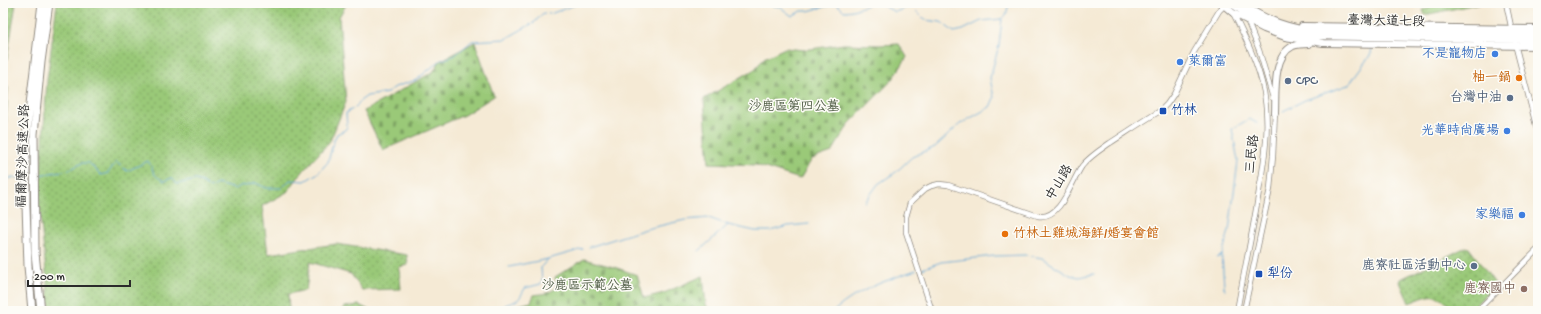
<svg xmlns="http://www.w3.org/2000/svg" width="1541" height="314" font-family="'Gochi Hand','LXGW WenKai TC',sans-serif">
<defs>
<pattern id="grass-dots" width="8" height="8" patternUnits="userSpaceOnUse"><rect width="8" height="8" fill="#9ac978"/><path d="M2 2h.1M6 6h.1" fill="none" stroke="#7ea363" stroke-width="1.8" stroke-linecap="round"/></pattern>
<pattern id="cemetery-stones" width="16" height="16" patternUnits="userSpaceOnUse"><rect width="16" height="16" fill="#9ac978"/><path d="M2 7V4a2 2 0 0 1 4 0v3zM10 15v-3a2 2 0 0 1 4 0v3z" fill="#7ea363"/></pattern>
</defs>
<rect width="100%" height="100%" fill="#fdfcf7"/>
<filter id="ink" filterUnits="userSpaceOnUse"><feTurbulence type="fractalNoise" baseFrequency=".025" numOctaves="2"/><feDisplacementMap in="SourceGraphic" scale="8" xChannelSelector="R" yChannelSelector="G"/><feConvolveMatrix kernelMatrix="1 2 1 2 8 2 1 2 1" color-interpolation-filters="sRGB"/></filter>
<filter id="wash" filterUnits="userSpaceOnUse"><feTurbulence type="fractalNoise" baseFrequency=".012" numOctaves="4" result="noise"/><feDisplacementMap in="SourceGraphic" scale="16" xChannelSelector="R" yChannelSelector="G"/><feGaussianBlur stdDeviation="0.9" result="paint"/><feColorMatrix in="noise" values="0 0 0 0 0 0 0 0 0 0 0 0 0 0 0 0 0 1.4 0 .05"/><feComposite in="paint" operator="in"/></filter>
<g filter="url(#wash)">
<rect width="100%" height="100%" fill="#f5ead5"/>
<path fill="url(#grass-dots)" stroke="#627a52" d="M3,3H16L7,59H3Z
M57,3H347L339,17L346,102L330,141L304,170L287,192L262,206L268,254L336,244L407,255L408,265L399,267L401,289L362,290L351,274L310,262L306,290L288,294L289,311H50L39,204L47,80Z
M3,87H8L3,175Z
M1466,247L1469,248L1496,285L1469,311H1455C1434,291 1435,293 1409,303L1400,282L1401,279Z
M3,282L7,311H3Z
M359,305L371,311H342L345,307Z"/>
<path fill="url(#cemetery-stones)" stroke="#627a52" d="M475,42L494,96L464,115L383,150L364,111L433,72L440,61Z
M844,44L880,45L899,44L907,57L893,79L849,124L832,152L812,159L800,179L756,165L709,163L704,99L755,69L764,58L785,48L804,50Z
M584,259L617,268L637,275L644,298L664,293L703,276L706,305L712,311H505L503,309L531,302L534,295L547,293L557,288L555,277Z"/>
<path fill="#9ac978" stroke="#627a52" d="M1425,3H1432L1440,6L1455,3H1481L1425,15L1423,10L1430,8Z"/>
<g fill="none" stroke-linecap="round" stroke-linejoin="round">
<path stroke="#61a6d6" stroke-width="1" d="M759,3L780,7L792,16L801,11H808L835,4L839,6L844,11C855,11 863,6 873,3
M878,3L895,12L911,6L925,20L941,22L954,32L963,30L981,21L1002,19L1006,15L1009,3
M1283,111L1305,100L1348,85L1371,54L1372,47
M38,175L69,170L82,163H89L101,175L108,173L116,162L127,171L148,161C156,172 149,173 164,181L172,178L177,184L196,180L202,182L210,188L217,184L235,189L242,185L245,186L256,183L266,188H282L290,180L305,181L318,173L328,162L334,140L337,134L345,130L347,127L346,113L356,107L360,101L367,96L387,93L395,87L416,80L441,60L454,56L472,41L505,39L535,22L543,13L550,14L580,3
M3,179L21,177
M865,202L878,184L896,172L912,157L935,147L960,124L990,107L994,98L990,78L999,45L1002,19
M589,247L646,229L685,220L709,218L728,225L755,231H770L788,226L809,224
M699,251L728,225
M1222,255L1224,287L1225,290
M1217,258L1222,255L1229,231L1238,161L1232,129L1249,119L1257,123
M509,267L548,259L583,249
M922,269L941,262L994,256L1026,255L1042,258L1070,275L1079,277L1094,274
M501,311L505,305C520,300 518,301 525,288L541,284L542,282L541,267L548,259
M834,311C859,289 885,281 916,270"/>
</g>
</g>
<g filter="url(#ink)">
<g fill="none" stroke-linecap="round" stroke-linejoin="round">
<defs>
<path id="tertiary" d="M1506,3L1512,31
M1233,13C1245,37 1259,65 1264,92C1270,125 1265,158 1259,191C1253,231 1244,271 1237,311
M1247,20L1259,50L1273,98
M1515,44L1538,133
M932,311L906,232V217L910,203L925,189L931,186L939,184L948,185L1038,216C1061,220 1071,182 1082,166C1090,156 1100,150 1110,143C1127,132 1143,121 1160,111L1167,104L1174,94L1194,52L1219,11L1227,3
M1244,311L1270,189L1273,156L1275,111
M1477,311L1538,249"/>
<path id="primary" d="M1221,3L1233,13L1264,29L1285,37L1323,43L1538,46
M1230,3C1253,19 1278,32 1307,36L1538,40
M1240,3C1268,21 1287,28 1320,32L1538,35
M1302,26L1538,29
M1275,113C1276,94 1272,56 1293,46C1298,44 1303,44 1309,44"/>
<path id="motorway" d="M32,311L28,266L26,205V138L42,3
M41,311L35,253L34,134L41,62L49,3"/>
</defs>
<use href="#tertiary" stroke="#908a80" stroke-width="6"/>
<use href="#primary" stroke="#908a80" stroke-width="8"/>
<use href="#motorway" stroke="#908a80" stroke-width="9"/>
<use href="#tertiary" stroke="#fff" stroke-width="4.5"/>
<use href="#primary" stroke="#fff" stroke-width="6"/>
<use href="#motorway" stroke="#fff" stroke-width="7"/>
</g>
</g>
<g fill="#3f7fe0" stroke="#fdfcf7" stroke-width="1.5">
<circle cx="1495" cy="54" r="4"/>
<circle cx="1180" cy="62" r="4"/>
<circle cx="1507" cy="131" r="4"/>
<circle cx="1522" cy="215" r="4"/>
</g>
<g fill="#e8710a" stroke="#fdfcf7" stroke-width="1.5">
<circle cx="1519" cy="78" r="4"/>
<circle cx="1005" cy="234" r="4"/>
</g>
<g fill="#5c6f8a" stroke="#fdfcf7" stroke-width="1.5">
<circle cx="1288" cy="81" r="4"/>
<circle cx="1510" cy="98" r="4"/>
<circle cx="1474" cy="266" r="4"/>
</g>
<g fill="#1a4fb4" stroke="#fdfcf7" stroke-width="1.5">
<rect x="1159" y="107" width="8" height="8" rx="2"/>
<rect x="1255" y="270" width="8" height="8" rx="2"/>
</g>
<circle fill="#8d6e63" stroke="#fdfcf7" stroke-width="1.5" cx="1524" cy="289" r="4"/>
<g text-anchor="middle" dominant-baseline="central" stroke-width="3" stroke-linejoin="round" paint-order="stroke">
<g font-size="13" fill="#2b2b2b" stroke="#fdfcf7">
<text transform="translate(1386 22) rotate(1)">臺灣大道七段</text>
<text transform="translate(1253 154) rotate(-84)">三民路</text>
<text transform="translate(24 156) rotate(-88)">福爾摩沙高速公路</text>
<text transform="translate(1060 183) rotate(-59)">中山路</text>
</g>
<g font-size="13" fill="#366cbe" stroke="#fdfcf7" text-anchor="end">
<text x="1487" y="54">不是寵物店</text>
<text x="1188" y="62" text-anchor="start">萊爾富</text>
<text x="1499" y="131">光華時尚廣場</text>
<text x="1514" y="215">家樂福</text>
</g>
<g font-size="13" fill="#c56008" stroke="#fdfcf7" text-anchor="end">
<text x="1511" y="78">柚一鍋</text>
<text x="1013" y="234" text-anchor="start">竹林土雞城海鮮/婚宴會館</text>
</g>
<g font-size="13" fill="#4e5e75" stroke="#fdfcf7" text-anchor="end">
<text x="1296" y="81" text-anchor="start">CPC</text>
<text x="1502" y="98">台灣中油</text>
<text x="1466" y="266">鹿寮社區活動中心</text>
</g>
<g font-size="13" fill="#4c5a42" stroke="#fdfcf7">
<text x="794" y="107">沙鹿區第四公墓</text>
<text x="587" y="286">沙鹿區示範公墓</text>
</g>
<g font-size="13" fill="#164399" stroke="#fdfcf7" text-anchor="start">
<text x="1171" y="111">竹林</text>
<text x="1267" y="274">犁份</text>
</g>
<g font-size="13" fill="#785e54" stroke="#fdfcf7" text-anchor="end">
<text x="1516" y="289">鹿寮國中</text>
</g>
</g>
<rect width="1541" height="314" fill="none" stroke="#fdfcf7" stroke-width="16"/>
<path d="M28 280v6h102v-6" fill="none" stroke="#2b2b2b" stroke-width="2"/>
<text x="34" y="280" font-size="12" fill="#2b2b2b" stroke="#fdfcf7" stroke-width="3" paint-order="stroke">200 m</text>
</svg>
